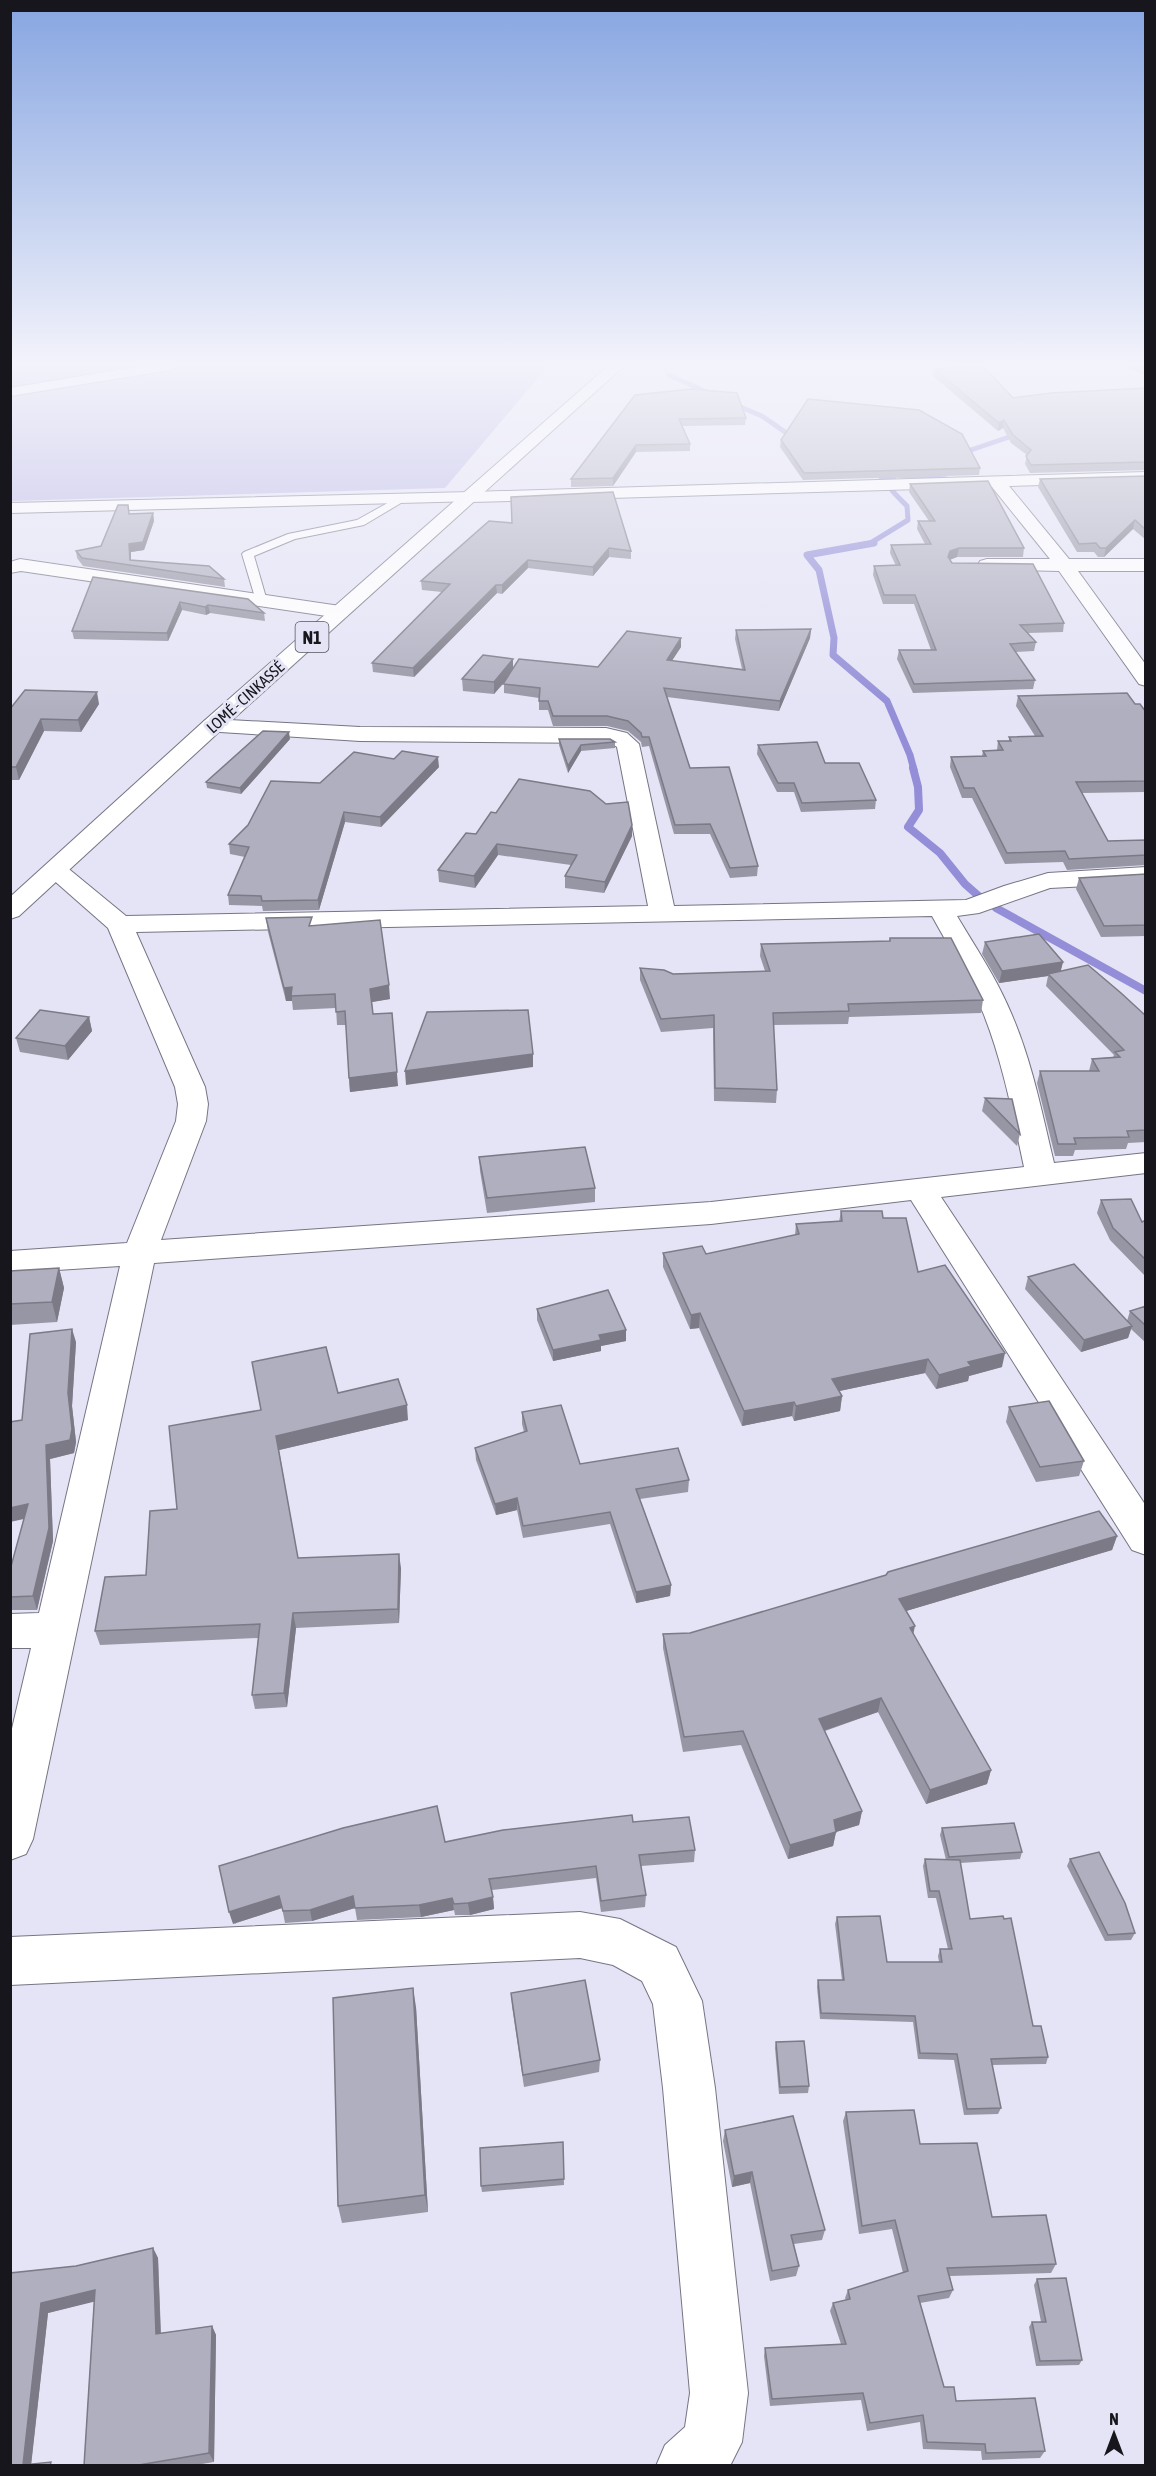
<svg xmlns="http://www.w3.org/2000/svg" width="1156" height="2476" font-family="'Asap Condensed',sans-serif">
<rect width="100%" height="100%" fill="#e5e4f6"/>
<path fill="#b5b3e3" d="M10,366H548L445,488L11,501Z"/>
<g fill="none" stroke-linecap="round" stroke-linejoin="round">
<path stroke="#938ed7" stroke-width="5" d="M669,375L711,394
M731,403L762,416L795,439
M959,454L1015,435
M881,477L892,480L895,475L947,479
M869,544L908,520L907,506C896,495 885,486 882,470L888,468"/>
<path stroke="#938ed7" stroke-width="7" d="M874,543L807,555L819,570L834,638L833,655L887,701L910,755L914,770"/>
<path stroke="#938ed7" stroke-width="8" d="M913,768L918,787L919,810L908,827L940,853L965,884L982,899
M996,908L1146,991"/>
<defs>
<path id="service" d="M402,495L407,498L406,500L364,525L295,539L254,556L267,601L265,604H257L242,554L244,552L288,534L357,520Z"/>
<path id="minor" d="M141,366H177L170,370L10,396V388Z
M1146,472V482L1009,486L1069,559H1146V571H1078L1146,665V686L1139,684L1059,571L980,569L978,565L980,561L987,559H1050L992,487L471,502L465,501L463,497L465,493L471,492Z
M20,559L340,606L347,608L350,612L347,616L340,618L21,571L10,573V562Z
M212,719L360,727L606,728L627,733L639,744L674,906L966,900L1004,886L1048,873L1146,867V883L1050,888L979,913L957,916C976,948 997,979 1011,1013C1032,1061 1042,1113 1054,1163L1146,1153V1173L941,1197L1146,1506V1555L1132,1550L911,1200L711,1224L154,1263L33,1839L26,1854L10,1860V1737L31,1648H10V1614L39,1613L120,1266L10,1273V1251L127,1243L176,1121L178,1104L175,1087L108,928L42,870L46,865L55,862L64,865L126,916L648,906L617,747L611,743L360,741L204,731L201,726L204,721ZM932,916C950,949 970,980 984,1015C1003,1063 1013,1116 1024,1167L711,1202L161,1240L206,1121L208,1104L205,1087L136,932Z
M580,1912L620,1919L676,1947L702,2001L715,2088L748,2393L742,2442L730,2466H656L665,2445L685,2427L690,2393L663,2088L653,2004L642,1981L613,1965L580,1958L10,1985V1937Z"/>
<path id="tertiary" d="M471,492L477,493L479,497L477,501L10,513V503Z"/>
<path id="trunk" d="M608,366H624L220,731L19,916L10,919V897L204,721Z"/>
</defs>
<use href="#service" stroke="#757584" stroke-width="2"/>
<use href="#minor" stroke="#757584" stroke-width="2"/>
<use href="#tertiary" stroke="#757584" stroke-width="2"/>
<use href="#trunk" stroke="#757584" stroke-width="2"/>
<use href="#service" fill="#fff" fill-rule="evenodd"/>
<use href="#minor" fill="#fff" fill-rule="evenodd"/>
<use href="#tertiary" fill="#fff" fill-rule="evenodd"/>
<use href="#trunk" fill="#fff" fill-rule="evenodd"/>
</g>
<path fill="#9796a5" d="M1125,366H1146V376Z
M934,369L1013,398L1146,388V470L1030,473L1025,464L1027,455L1011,443L1003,428L998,431L933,376Z
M635,395L746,418L745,425L682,426L690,444V451L636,452L613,486L571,487V479Z
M781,440L980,468L979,475L803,480L780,447Z
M1146,476V540L1133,529L1104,557H1098L1094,552H1077L1038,487L1040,479Z
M910,484L1024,548L1023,557H957L950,560L952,563L1064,623L1063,632L1028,633L1036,642L1034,651L1016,652L1035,680L1033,689L913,693L897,659L899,650H931L914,604H883L873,575L874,566H896L890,553L891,545L925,544L917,529L918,521H929L909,492Z
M153,513L154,521L144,550L131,552V560L224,579L225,587L83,566L77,558L76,551L101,546L130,514Z
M489,521L631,551V559L609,557L593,576L528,568L502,594L497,593L414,677L373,672L372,663L442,592L422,590L421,581Z
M93,577L264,613L265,621L210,613L206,615L182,610L168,641L74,639L72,631Z
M811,629L810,638L779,711L667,697L690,768L758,866L757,876L730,878L710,834H674L649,746L642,747L641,742L628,731L607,726H553L548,710H539V698L504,693V683L494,694L463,691L462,679L513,668L598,667L681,638V647L672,661L742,669L735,639L736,630Z
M1018,696L1135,704L1146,712V792L1082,793L1108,841L1146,840V865L1067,870L1063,862L1005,864L972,798H962L950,767L951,757L982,756L983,751L997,750L998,741H1009V737L1035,736L1016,706Z
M99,704L81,732L44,731L19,780H10V709Z
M290,739L241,794L207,788L206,782Z
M559,739L615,742V748L581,751L568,773L559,745Z
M758,745L876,800L875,809L801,812L794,792H777L757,754Z
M439,767L381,827L345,822L319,910L263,911L262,906L229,905L228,895L245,857L230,854L229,844L320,783Z
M476,834L632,836L604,893L565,888V876L571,865L498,855L475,888L439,882L438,870Z
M1146,874V936L1101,937L1076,889L1079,878Z
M266,918L313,926L390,999L372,1002L373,1014L398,1086L350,1092L346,1025H337L336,1008L293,1010L292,1001H286L268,932Z
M890,938L983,1000L981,1013L849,1017L848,1024L773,1025L777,1090L776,1103L714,1101L713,1028L661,1032L640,980V968L673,974L765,971L760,956L761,944L889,941Z
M985,942L1063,962L1060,972L1146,1016V1142L1128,1143L1126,1149L1075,1150L1073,1156H1055L1037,1083L1040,1071H1089L1092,1059L1113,1057L1114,1055L1046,986L1048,976L999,983L982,954Z
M89,1017L92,1031L68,1060L20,1052L16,1038Z
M985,1098L1020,1134L1017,1146L982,1111Z
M479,1157L595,1188V1202L487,1213L480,1171Z
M1101,1200L1142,1222L1146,1220V1277L1110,1240L1097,1213Z
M841,1211L883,1218L918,1272L1002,1367L969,1376L968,1381L936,1389L925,1373L839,1391L842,1396L840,1411L794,1421L792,1416L742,1426L699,1328L690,1329L663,1267V1253L706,1254L795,1235L796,1224L839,1222Z
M59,1268L64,1288L57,1322L10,1325V1271Z
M1028,1277L1127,1321L1130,1311L1146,1306V1343L1131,1329L1128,1338L1081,1352L1025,1289Z
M537,1309L626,1330V1341L601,1346V1351L553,1361L537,1320Z
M76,1342L72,1406L76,1442L74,1453L50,1459L53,1541L37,1610H10V1570L24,1519L22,1420Z
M338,1393L408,1420L279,1450L298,1558L401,1568L399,1623L296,1628L287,1707L255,1709L252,1695L258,1638L100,1645L95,1631L146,1575L177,1509L261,1410Z
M1009,1407L1084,1461L1079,1476L1036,1482L1006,1422Z
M522,1412L580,1464L689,1480L688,1492L640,1499L671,1585L670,1596L636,1603L610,1524L523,1538L517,1510L496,1515L476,1460L475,1448L524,1432L522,1424Z
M1117,1536L1112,1550L906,1611L913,1634L991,1770L987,1784L926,1804L878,1712L825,1731L862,1811L859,1825L836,1832L833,1846L788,1859L741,1745L683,1752L663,1648V1634L690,1633Z
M633,1822L695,1850L694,1862L641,1866L646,1895L645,1907L601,1912L596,1878L492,1890L494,1909L470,1915H455L454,1910L421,1917L357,1920L355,1908L312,1921L285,1923L282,1908L233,1924L445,1842Z
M942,1828L1022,1852L1020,1859L960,1863L970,1919L1033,2026L1048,2057L1046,2064L992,2065L1001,2108L998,2114L964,2115L954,2060L918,2059L913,2022L820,2019L817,1987L818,1980H842L835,1924L837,1917L887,1962H939L938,1956L940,1949H948L936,1898H928L923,1866L925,1859L946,1860L940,1835Z
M1070,1859L1135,1933L1131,1940L1105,1941L1067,1866Z
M511,1993L600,2060L599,2072L524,2087L512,2006Z
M416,2007L428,2212L342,2223L338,2206Z
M776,2042L809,2086L808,2093L779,2094L775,2048Z
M846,2112L920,2144L992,2217L1056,2264L1051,2273L950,2276L953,2290L949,2298L920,2303L944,2387L956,2401L1045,2451L1040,2458L982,2460L981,2451L923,2449L920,2422L867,2431L861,2400L770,2406L764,2356L765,2348L841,2344L830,2311L833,2303L846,2300L845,2298L848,2290L903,2273L892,2229L859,2234L843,2121Z
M725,2130L825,2230L822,2240L794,2244L799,2266L796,2276L770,2281L750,2183L732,2187L723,2141Z
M563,2142L564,2185L482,2192L481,2186Z
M153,2248L158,2258L161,2333L212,2326L216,2335L214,2462L190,2466H84L94,2301L48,2313L31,2464L10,2466V2273L76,2266Z
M1037,2279L1082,2360L1079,2365L1036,2366L1029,2327L1032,2322H1041L1034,2285Z"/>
<path fill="#7b7a86" d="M1004,420L1003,428L998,431L999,423Z
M636,445V452L613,486V478Z
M153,513L154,521L144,550L131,552V568L130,560L129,544Z
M1135,520L1133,529L1104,557L1106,548Z
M609,548V557L593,576V567Z
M959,548L957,557L949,560L948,557L950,551Z
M528,560V568L502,594V585Z
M496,585L497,593L414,677L413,668Z
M180,602L182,610L168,641L167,633Z
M208,605L210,613L206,615L205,607Z
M811,629L810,638L779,711L780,701Z
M681,638V647L666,669L667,660Z
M513,659V671L494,694V682Z
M97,692L99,704L81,732L78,720Z
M41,719L44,731L19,780L16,767Z
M289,732L290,739L241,794L240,788Z
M581,745V751L568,773V766Z
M438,757L439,767L381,827L380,817Z
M344,812L345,822L319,910L318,900Z
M632,825V836L604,893L605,882Z
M497,844L498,855L475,888L474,876Z
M1063,962L1060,974H1048V976L999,983L1002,971Z
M389,985L390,999L372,1002L370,989Z
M292,987V1001H286L284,988Z
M392,1013L398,1086L350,1092L349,1078Z
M89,1017L92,1031L68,1060L65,1046Z
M533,1054V1067L406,1085L405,1071Z
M59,1268L64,1288L57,1322L52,1302Z
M700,1313L699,1328L690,1329L691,1315Z
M1132,1326L1128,1338L1081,1352L1084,1340Z
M72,1329L76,1342L72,1406L76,1442L74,1453L50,1459L53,1541L37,1610L33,1596L46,1445L68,1393Z
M626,1330V1341L601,1346V1351L553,1361V1350L599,1335Z
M1005,1353L1002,1367L969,1376L968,1381L936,1389L939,1375L968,1362Z
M928,1359L925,1373L830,1393L832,1379Z
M842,1396L840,1411L794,1421L796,1406Z
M794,1402L792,1416L742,1426L744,1411Z
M407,1405L408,1420L279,1450L276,1436Z
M517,1498V1510L496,1515L495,1504Z
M28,1504L33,1517L10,1522V1508Z
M1117,1536L1112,1550L896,1614L899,1599Z
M399,1554L401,1568L399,1623L398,1609Z
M671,1585L670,1596L636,1603V1592Z
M293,1613L296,1628L287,1707L284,1693Z
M915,1626L912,1640L910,1628Z
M881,1698L878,1712L817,1733L819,1719Z
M991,1770L987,1784L926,1804L930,1790Z
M862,1811L859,1825L836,1832L833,1846L788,1859L790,1845L834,1820Z
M279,1896L282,1908L233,1924L229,1912Z
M353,1896L355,1908L312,1921L310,1910Z
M493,1897L494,1909L470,1915L468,1903Z
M452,1898L454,1910L421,1917L419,1905Z
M413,1988L416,2007L428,2212L425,2195Z
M752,2172L750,2183L732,2187L734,2176Z
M153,2248L158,2258L161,2344L156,2334Z
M95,2290L101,2300L48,2313L31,2466L23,2465L41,2303Z
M212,2326L216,2335L214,2462L209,2453Z"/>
<path fill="#b0afc0" stroke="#7b7a86" stroke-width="1.5" d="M984,367L1013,398L1051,393L1146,388V462L1031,465L1026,456L1031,450L1013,435L1004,420L999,423L934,369Z
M691,389L737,393L746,418L679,419L690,444L636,445L613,478L571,479L635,395Z
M808,399L919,410L962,434L980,468L804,473L781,440Z
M1146,476V530L1135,520L1106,548H1100L1096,543L1079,544L1040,479Z
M988,481L1024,548H959L950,551L948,557L952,563L1033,564L1064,623L1020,625L1036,642L1010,644L1035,680L914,684L899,650H936L915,595H884L874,566L900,565L891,545L931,544L918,521H935L910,484Z
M613,492L631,551L609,548L593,567L528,560L502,585H496L413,668L372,663L450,584L421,581L489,521L512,523L511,497Z
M118,505H128L129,514L153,513L143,542L129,544L130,560L209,566L224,579L82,558L76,551L101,546Z
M93,577L248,599L264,613L208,605L205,607L180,602L167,633L72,631Z
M811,629L780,701L664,688L690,768L729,767L758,866L730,868L710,824L675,825L649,737H642L641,733L628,721L607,716H553L548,701H539L540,688L503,684L519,659L598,667L627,631L681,638L667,660L745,670L736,630Z
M483,655L513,659L494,682L462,679Z
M25,690L97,692L78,720L41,719L16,767H10V709Z
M1127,693L1135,704H1140L1146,712V781L1076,782L1108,841L1146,840V855L1069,859L1065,851L1007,853L974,788H964L951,757L986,756L983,751L1003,750L998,741H1011L1009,737L1043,736L1018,696Z
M263,731L289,732L240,788L206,782Z
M559,739H610L615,742L581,745L568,766Z
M817,742L825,763H859L876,800L802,803L794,783H778L758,745Z
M402,751L438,757L380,817L344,812L318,900L262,901L261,896L228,895L249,847L229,844L248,825L271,781L320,783L354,752L394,759Z
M519,779L590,791L606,804L628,802L632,825L605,882L565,876L577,855L497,844L474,876L438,870L466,833L476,834L491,812L496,813Z
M1146,874V925L1104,926L1079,878Z
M312,917L309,926L380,920L389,985L370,989L373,1014L392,1013L397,1072L349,1078L345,1011L336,1012L335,994L291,996L292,987L284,988L266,918Z
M1039,934L1063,962L1002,971L985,942Z
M890,938H951L983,1000L848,1004L849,1011L773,1013L777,1090L715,1088L714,1015L661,1019L640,968L664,970L673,974L770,971L761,944L890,941Z
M1088,965L1121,993L1146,1016V1130L1127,1131L1129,1137L1074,1138L1076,1144H1058L1040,1071H1099L1092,1059L1120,1057L1115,1052L1124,1050L1048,974Z
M40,1010L89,1017L65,1046L16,1038Z
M528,1010L533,1054L405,1071L427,1012Z
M985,1098L1012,1099L1020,1134Z
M585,1147L595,1188L487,1198L479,1157Z
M1131,1199L1142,1222L1146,1220V1260L1113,1228L1101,1200Z
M841,1211H882L883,1218H906L918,1272L945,1265L1005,1353L968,1362L971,1366L939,1375L928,1359L832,1379L842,1396L796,1406L794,1402L744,1411L700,1313L691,1315L663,1253L702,1246L706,1254L799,1234L796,1224L842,1221Z
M1074,1264L1132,1326L1084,1340L1028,1277Z
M59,1268L52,1302L10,1304V1271Z
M608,1290L626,1330L599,1335L601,1340L553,1350L537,1309Z
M1146,1306V1326L1130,1311Z
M72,1329L68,1393L72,1429L70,1440L46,1445L49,1528L33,1596L10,1597V1570L28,1504L10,1508V1422L22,1420L30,1334Z
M326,1347L338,1393L398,1379L407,1405L276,1436L298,1558L399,1554L398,1609L293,1613L284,1693L252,1695L260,1624L95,1631L105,1577L146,1575L150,1511L177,1509L169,1426L261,1410L252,1362Z
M1049,1401L1084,1461L1040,1467L1009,1407Z
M561,1405L580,1464L678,1448L689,1480L636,1489L671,1585L636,1592L610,1512L523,1526L517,1498L495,1504L475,1448L527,1431L522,1412Z
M1099,1511L1117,1536L899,1599L915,1626L910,1628L991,1770L930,1790L881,1698L819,1719L862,1811L834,1820L836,1832L790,1845L743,1731L684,1737L663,1634L690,1633L886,1575L888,1572Z
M437,1806L445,1842L503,1830L632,1815L633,1822L689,1817L695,1850L639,1855L646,1895L601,1901L596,1866L489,1879L493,1897L468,1903L454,1904L452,1898L419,1905L355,1908L353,1896L310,1910L283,1911L279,1896L229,1912L219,1866L343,1828Z
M1014,1823L1022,1852L949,1857L942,1828Z
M1099,1852L1125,1903L1135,1933L1108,1935L1070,1859Z
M925,1859L960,1860L970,1919L1003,1916L1004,1919L1011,1918L1033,2026H1041L1048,2057L991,2059L1001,2108L967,2109L957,2054L920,2053L915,2016L821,2013L818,1980H844L837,1917L880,1916L887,1962H942L940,1949H952L939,1891H930Z
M585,1980L600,2060L523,2075L511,1993Z
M413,1988L425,2195L338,2206L333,1998Z
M804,2041L809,2086L780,2087L776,2042Z
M914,2110L920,2144L977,2143L992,2217L1046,2215L1056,2264L947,2268L953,2290L918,2296L944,2387H954L956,2401L1035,2398L1045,2451L986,2453L985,2444L927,2442L923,2415L870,2423L863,2393L772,2399L765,2348L846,2344L833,2303L850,2299L848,2290L908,2271L895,2220L862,2226L846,2112Z
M793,2116L825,2230L791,2235L799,2266L772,2271L752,2172L734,2176L725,2130Z
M563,2142L564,2179L481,2186L480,2148Z
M153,2248L156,2334L212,2326L209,2453L133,2466H84L95,2290L41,2303L23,2465L51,2462L50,2466H10V2273L76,2266Z
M1066,2278L1082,2360L1040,2361L1032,2322H1046L1037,2279Z"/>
<linearGradient id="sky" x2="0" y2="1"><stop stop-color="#86a5e1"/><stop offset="0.51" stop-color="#f3f3fb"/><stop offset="1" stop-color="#f3f3fb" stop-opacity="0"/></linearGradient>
<rect width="1156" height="713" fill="url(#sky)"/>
<g text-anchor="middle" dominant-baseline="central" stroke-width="6" stroke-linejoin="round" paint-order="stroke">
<g font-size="16" fill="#16161c" stroke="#e5e4f6">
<text transform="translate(245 697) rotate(-42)">LOMÉ - CINKASSÉ</text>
</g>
<rect fill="#e5e4f6" stroke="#54545d" stroke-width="1.5" x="295.5" y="622" width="33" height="30" rx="4.5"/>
<g font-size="18" font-weight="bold" fill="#16161c">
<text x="312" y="637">N1</text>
</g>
</g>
<rect width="1156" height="2476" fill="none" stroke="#16161c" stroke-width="24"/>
<g transform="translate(1114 2434)" stroke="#e5e4f6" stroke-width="4.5" paint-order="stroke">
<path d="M0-4.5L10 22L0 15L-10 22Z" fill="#16161c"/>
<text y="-9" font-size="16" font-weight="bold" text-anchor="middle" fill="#16161c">N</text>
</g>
</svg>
